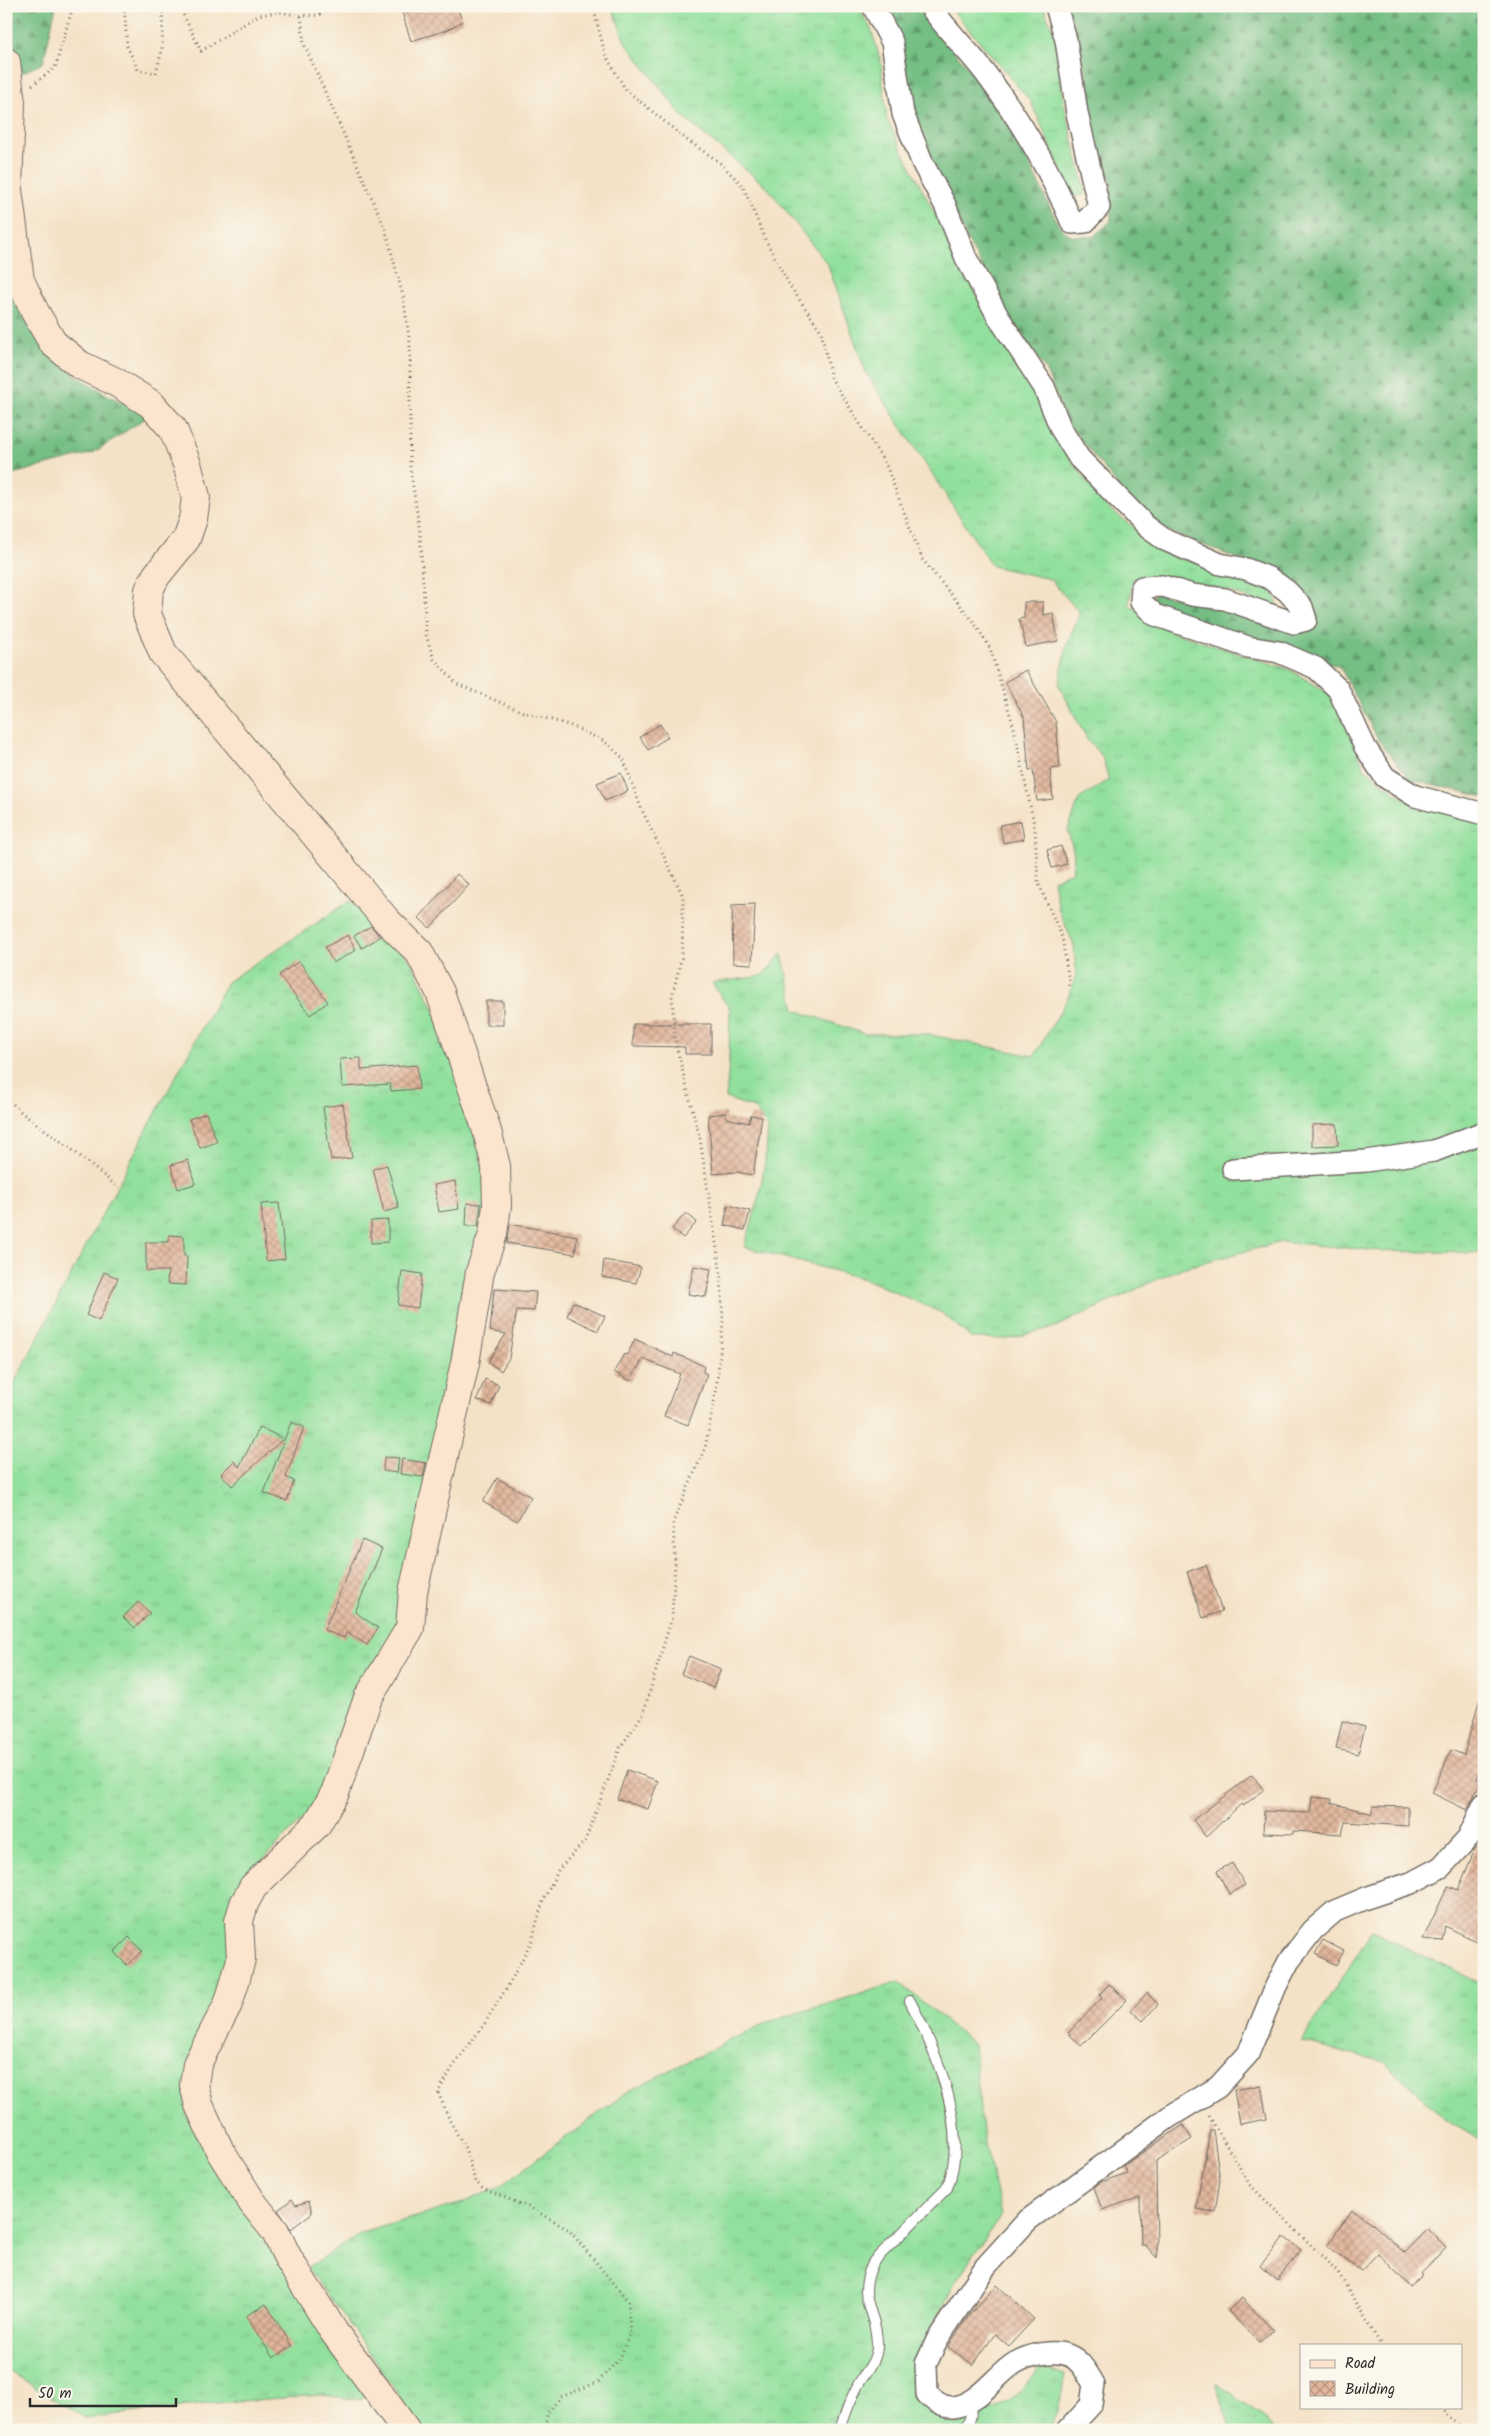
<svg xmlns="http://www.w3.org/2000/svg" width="1490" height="2436" font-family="Kalam,sans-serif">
<defs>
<pattern id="grass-tufts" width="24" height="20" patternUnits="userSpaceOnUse" patternTransform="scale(1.25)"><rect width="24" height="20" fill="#92e09d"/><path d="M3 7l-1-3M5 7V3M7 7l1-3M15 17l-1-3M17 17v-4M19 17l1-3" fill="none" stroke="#7ec087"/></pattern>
<pattern id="forest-firs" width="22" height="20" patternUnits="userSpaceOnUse" patternTransform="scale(1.25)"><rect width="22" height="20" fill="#75be84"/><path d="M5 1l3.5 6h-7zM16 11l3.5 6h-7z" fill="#609b6c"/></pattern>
<pattern id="building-cross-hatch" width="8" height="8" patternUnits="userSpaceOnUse" patternTransform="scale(1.25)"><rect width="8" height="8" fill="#e2b69c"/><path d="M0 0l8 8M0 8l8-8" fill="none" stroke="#b7947f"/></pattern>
</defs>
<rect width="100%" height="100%" fill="#fbf7ec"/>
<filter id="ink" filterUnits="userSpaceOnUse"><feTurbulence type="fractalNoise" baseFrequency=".02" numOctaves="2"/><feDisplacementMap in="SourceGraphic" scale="10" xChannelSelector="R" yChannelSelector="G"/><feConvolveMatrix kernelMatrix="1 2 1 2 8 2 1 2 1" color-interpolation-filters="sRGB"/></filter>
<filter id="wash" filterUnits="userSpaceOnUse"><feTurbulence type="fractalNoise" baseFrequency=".0096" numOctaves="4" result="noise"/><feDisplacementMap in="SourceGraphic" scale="20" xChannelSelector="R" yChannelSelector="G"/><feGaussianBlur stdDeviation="1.12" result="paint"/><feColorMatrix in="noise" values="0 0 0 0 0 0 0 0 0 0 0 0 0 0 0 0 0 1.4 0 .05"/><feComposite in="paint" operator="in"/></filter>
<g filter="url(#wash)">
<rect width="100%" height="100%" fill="#f4e2c7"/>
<path fill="url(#grass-tufts)" stroke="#5e8664" d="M612,6H858L871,29L881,62L887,120L982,306L1016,359L1056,439L1103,504L1171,556L1237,575L1271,590L1281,611C1232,592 1185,572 1133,579L1129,605L1171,632L1288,669L1332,695L1365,769L1403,798L1484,820V1253L1382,1251L1281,1242L1182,1268L1055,1327L1008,1339L971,1338L942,1313L865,1279L744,1247C759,1203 765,1174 768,1128L754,1108L726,1098L729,1062L730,1009L712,983L762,976L782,954L795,1010L865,1034H926L1034,1056L1067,1000L1076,975L1074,945L1058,908L1053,880L1072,872L1074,854L1068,831L1079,799L1109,780L1102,756L1088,741L1059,685L1067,644L1080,613L1050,579L992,566L866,373L828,265L768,188L683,117L625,42Z
M949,6H1043L1056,38L1064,104L1086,194L1073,197L1031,102Z
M350,901L384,927L412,964L433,1007L471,1114L491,1203L401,1624L325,1796L252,1871L231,1964L185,2084L187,2116L210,2159L270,2240L367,2392L361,2400L321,2395L215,2403L85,2418L6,2370V1399L144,1135L227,982Z
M1372,1931L1484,1985V2143L1445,2119L1385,2062L1302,2041Z
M899,1982L974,2045L982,2131L1002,2215L955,2282L918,2359L914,2398L956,2425L1010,2402L1041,2367L1065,2375L1058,2411L1049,2430H423L341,2312L307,2268L361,2233L463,2203L496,2189L630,2090L765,2023Z
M1215,2383L1261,2414L1273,2430H1231Z"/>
<path fill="url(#forest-firs)" stroke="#507458" d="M6,6H56L43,63L6,80Z
M879,6H915L972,72L997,107L1021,147L1058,224L1070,236L1093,237L1111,221V183L1094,129L1087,78L1074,24L1065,6H1484V797L1410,779L1378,739L1340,667C1320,660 1301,652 1281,646C1237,634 1191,625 1151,601L1155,593L1308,627L1317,612L1306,595L1278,575L1166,530L1124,493L1067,423L1046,371L999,301L965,235L919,130Z
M6,257L74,374L109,396L150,415L93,453L9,475L6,474Z"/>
<g id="blocks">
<path fill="url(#building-cross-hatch)" d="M400,6H456L463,21L447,30L411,41Z
M1024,602H1043V615L1053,613L1058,641L1026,647L1019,619L1024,618Z
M1026,670L1056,722L1060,768L1050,769L1053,799L1037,801L1033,770L1029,771L1024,717L1005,682Z
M660,724L668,737L648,750L640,737Z
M621,773L628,791L605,801L597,783Z
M1021,821L1024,839L1003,843L1000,825Z
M1061,846L1067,864L1052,868L1047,850Z
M457,874L469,885L430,928L419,918Z
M755,904L752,964L733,963L732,905Z
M371,926L380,937L362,948L354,936Z
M348,935L356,950L333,963L325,947Z
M299,961L328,1002L310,1015L279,975Z
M486,1001H503V1025H486Z
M633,1024H711V1054H685V1047L633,1046Z
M361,1058V1070L417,1065L419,1089L391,1091L390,1084L342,1087L340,1059Z
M343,1104L352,1158L331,1160L323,1107Z
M206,1113L217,1142L200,1148L189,1119Z
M726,1113V1118L749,1123L751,1115L762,1117L753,1175L736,1172L713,1174L708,1115Z
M1337,1124L1338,1145L1312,1146V1125Z
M188,1160L195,1184L178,1189L171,1165Z
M387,1165L399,1208L384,1212L373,1169Z
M455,1181L459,1209L439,1212L434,1185Z
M279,1203L285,1259L266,1261L261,1204Z
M467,1203L481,1204L478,1226H466Z
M728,1205L750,1211L745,1230L724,1225Z
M686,1213L697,1222L683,1238L672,1229Z
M388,1220V1242L371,1243V1221Z
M510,1224L577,1236L575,1254L507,1243Z
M169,1235L184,1236V1256H187L186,1285L167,1284L168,1271H146V1242H169Z
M604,1260L641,1267L636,1283L602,1277Z
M694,1266L711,1269L706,1297L688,1294Z
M402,1271L422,1274L418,1308L398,1305Z
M104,1272L118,1278L99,1321L86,1315Z
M494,1289L536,1292L534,1311L517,1310L509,1358L501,1371L488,1362L506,1334L490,1331Z
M573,1302L605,1316L598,1331L567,1316Z
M635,1339L673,1357L674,1353L704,1366L703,1372L707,1374L688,1425L664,1416L680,1374L643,1359L630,1381L614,1372L624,1354L627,1355Z
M485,1379L499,1385L491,1405L477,1400Z
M291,1422L304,1427L286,1477L294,1481L287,1501L264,1493Z
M260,1427L283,1439L232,1486L221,1474L234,1461L239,1467Z
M384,1457L399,1458L397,1473L383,1471Z
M402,1459L426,1463L423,1477L400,1474Z
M497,1478L531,1497L517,1521L483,1502Z
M362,1540L382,1549L355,1612L378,1628L367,1645L347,1632L344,1638L324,1630Z
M1206,1565L1222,1611L1203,1618L1187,1572Z
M138,1602L150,1613L135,1628L123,1617Z
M689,1656L721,1669L713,1688L681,1674Z
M1479,1701L1484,1702V1761L1477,1779L1481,1781L1467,1810L1432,1793L1451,1750L1464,1755Z
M1342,1721L1365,1727L1358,1754L1336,1749Z
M627,1770L658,1781L648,1809L617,1799Z
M1252,1775L1264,1790L1243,1806L1241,1804L1206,1837L1193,1820Z
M1312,1797L1332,1799L1331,1803L1373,1814V1806L1408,1807V1826L1345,1822L1342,1834L1293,1831V1834L1263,1833L1264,1811L1310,1813Z
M1484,1834V1945L1445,1926L1442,1941L1423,1939L1448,1886L1458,1890L1475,1849Z
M1232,1863L1245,1885L1229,1894L1217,1871Z
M129,1937L142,1951L127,1965L114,1952Z
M1323,1940L1344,1951L1336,1965L1315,1954Z
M1109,1984L1127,2000L1081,2046L1068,2033L1102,1998L1099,1995Z
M1147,1993L1158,2004L1143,2021L1131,2010Z
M1261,2085L1267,2119L1240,2124L1234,2090Z
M1183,2125L1192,2139L1156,2161L1157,2258L1145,2245H1141L1140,2197L1102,2210L1094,2187L1101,2182L1127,2173L1123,2166Z
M1210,2130H1213L1220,2180L1215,2212L1196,2209Z
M292,2199L296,2205L309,2201L312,2213L291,2229L278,2210Z
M1352,2210L1373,2224L1405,2253L1428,2229L1446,2247L1421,2274L1423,2276L1410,2287L1378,2253L1361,2271L1327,2246Z
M1284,2237L1301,2250L1277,2280L1260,2266Z
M997,2285L1034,2319L1009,2346L995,2334L973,2365L948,2347L970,2314Z
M1242,2298L1273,2330L1259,2343L1228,2311Z
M266,2304L292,2346L273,2358L246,2316Z"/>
</g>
</g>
<g filter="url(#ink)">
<use href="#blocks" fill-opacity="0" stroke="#716b62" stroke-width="1"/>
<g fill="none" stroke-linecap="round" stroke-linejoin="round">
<defs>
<path id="lane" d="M840,2430C845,2414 851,2398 859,2383C866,2372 877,2360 877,2346C878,2311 854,2301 874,2261L947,2188C970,2130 937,2053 910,2001
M963,2430C972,2420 972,2413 969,2400"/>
<path id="street" d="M873,6L892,42L903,114L923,164L945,205L966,258L999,318L1044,387L1061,429L1079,458L1147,527L1165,540L1220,564L1246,569L1269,578L1287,591L1302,607L1306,620L1294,623L1225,599L1192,595L1163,586L1142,587L1141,602L1155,615L1248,647L1279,652L1316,668L1338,689L1365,747L1385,777L1415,796L1484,814
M930,6C947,31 969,51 986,74C1021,121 1050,170 1072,223L1085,222L1099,207L1077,113L1066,40L1056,6
M1233,1169L1366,1161L1434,1151L1484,1132
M1068,2430L1091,2405L1094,2384C1081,2362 1074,2351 1048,2353C1036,2354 1025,2357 1015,2363C996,2374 979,2404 953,2407C942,2408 934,2401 927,2394L926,2364L937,2340L986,2266L1028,2220L1169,2117L1218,2087L1248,2054L1276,1986L1289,1961L1313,1930L1335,1911L1366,1898L1411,1883L1441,1867L1468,1838L1484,1804"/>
<path id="secondary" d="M6,62L11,103L8,190L20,280L35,312L53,343L80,365L114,381L151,404L173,429L187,464L196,497L193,519L186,539L156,576L149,590L147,614L163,653L387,921L419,952L440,992L487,1131L496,1166L497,1206L493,1234L480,1272L465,1363L413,1592L410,1628L368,1698L335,1793L317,1824L253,1887L244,1904L239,1921L241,1959L235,1982L228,2004L197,2064L194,2085L199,2105L220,2151L252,2202L275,2231L289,2260L334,2332L406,2430"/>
</defs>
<use href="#lane" stroke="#716b62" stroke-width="12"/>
<use href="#street" stroke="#716b62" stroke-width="24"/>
<use href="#secondary" stroke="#716b62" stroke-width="30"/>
<path stroke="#716b62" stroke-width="3" stroke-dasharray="1 4" stroke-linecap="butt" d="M124,6L127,46L138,70L156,73L162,50L163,6
M179,6L201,51L259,15L280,12L301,16L319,15L335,6
M593,6L605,54L625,89L687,140L718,161L743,186L766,241L790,286L821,331L831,378L886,465L922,559L973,621L990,648L1014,728L1035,829L1038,882L1062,937L1070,988
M301,16L304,44L385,228L403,296L410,343V467L420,532L426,635L434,659L457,684L523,712L569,725L604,741L623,758L641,808L683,896L682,956L672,996L675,1041L700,1139L721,1275L723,1322L716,1392L705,1448L673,1522L675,1563L672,1617L643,1714L620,1748L585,1841L559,1869L543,1901L532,1940L512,1979L485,2023L453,2067L438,2092L450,2121L465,2148L475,2181L483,2189L531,2208L569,2230L628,2301L630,2333L620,2358L598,2382L561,2397L547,2413V2430
M32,85L55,68L73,6
M6,1097L22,1113L70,1148L119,1188
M1209,2116L1250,2185L1338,2272L1381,2345
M1441,2407L1464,2430"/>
<use href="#lane" stroke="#fff" stroke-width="10"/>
<use href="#street" stroke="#fff" stroke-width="21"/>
<use href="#secondary" stroke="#fce5cf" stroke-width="28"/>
</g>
</g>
<rect width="1490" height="2436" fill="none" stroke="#fbf7ec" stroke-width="25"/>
<rect x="1300" y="2344" width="162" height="65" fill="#fbf7ec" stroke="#a8a59f"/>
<rect x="1310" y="2360" width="25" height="8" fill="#fce5cf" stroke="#a8a59f"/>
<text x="1345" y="2368" font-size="15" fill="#2b2b2b">Road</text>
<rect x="1310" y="2381" width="25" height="15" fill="url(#building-cross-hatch)" stroke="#a8a59f"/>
<text x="1345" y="2394" font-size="15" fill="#2b2b2b">Building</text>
<path d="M30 2398v8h146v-8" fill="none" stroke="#2b2b2b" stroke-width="2.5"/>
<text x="38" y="2398" font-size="15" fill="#2b2b2b" stroke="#fbf7ec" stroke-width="4" paint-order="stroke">50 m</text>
</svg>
